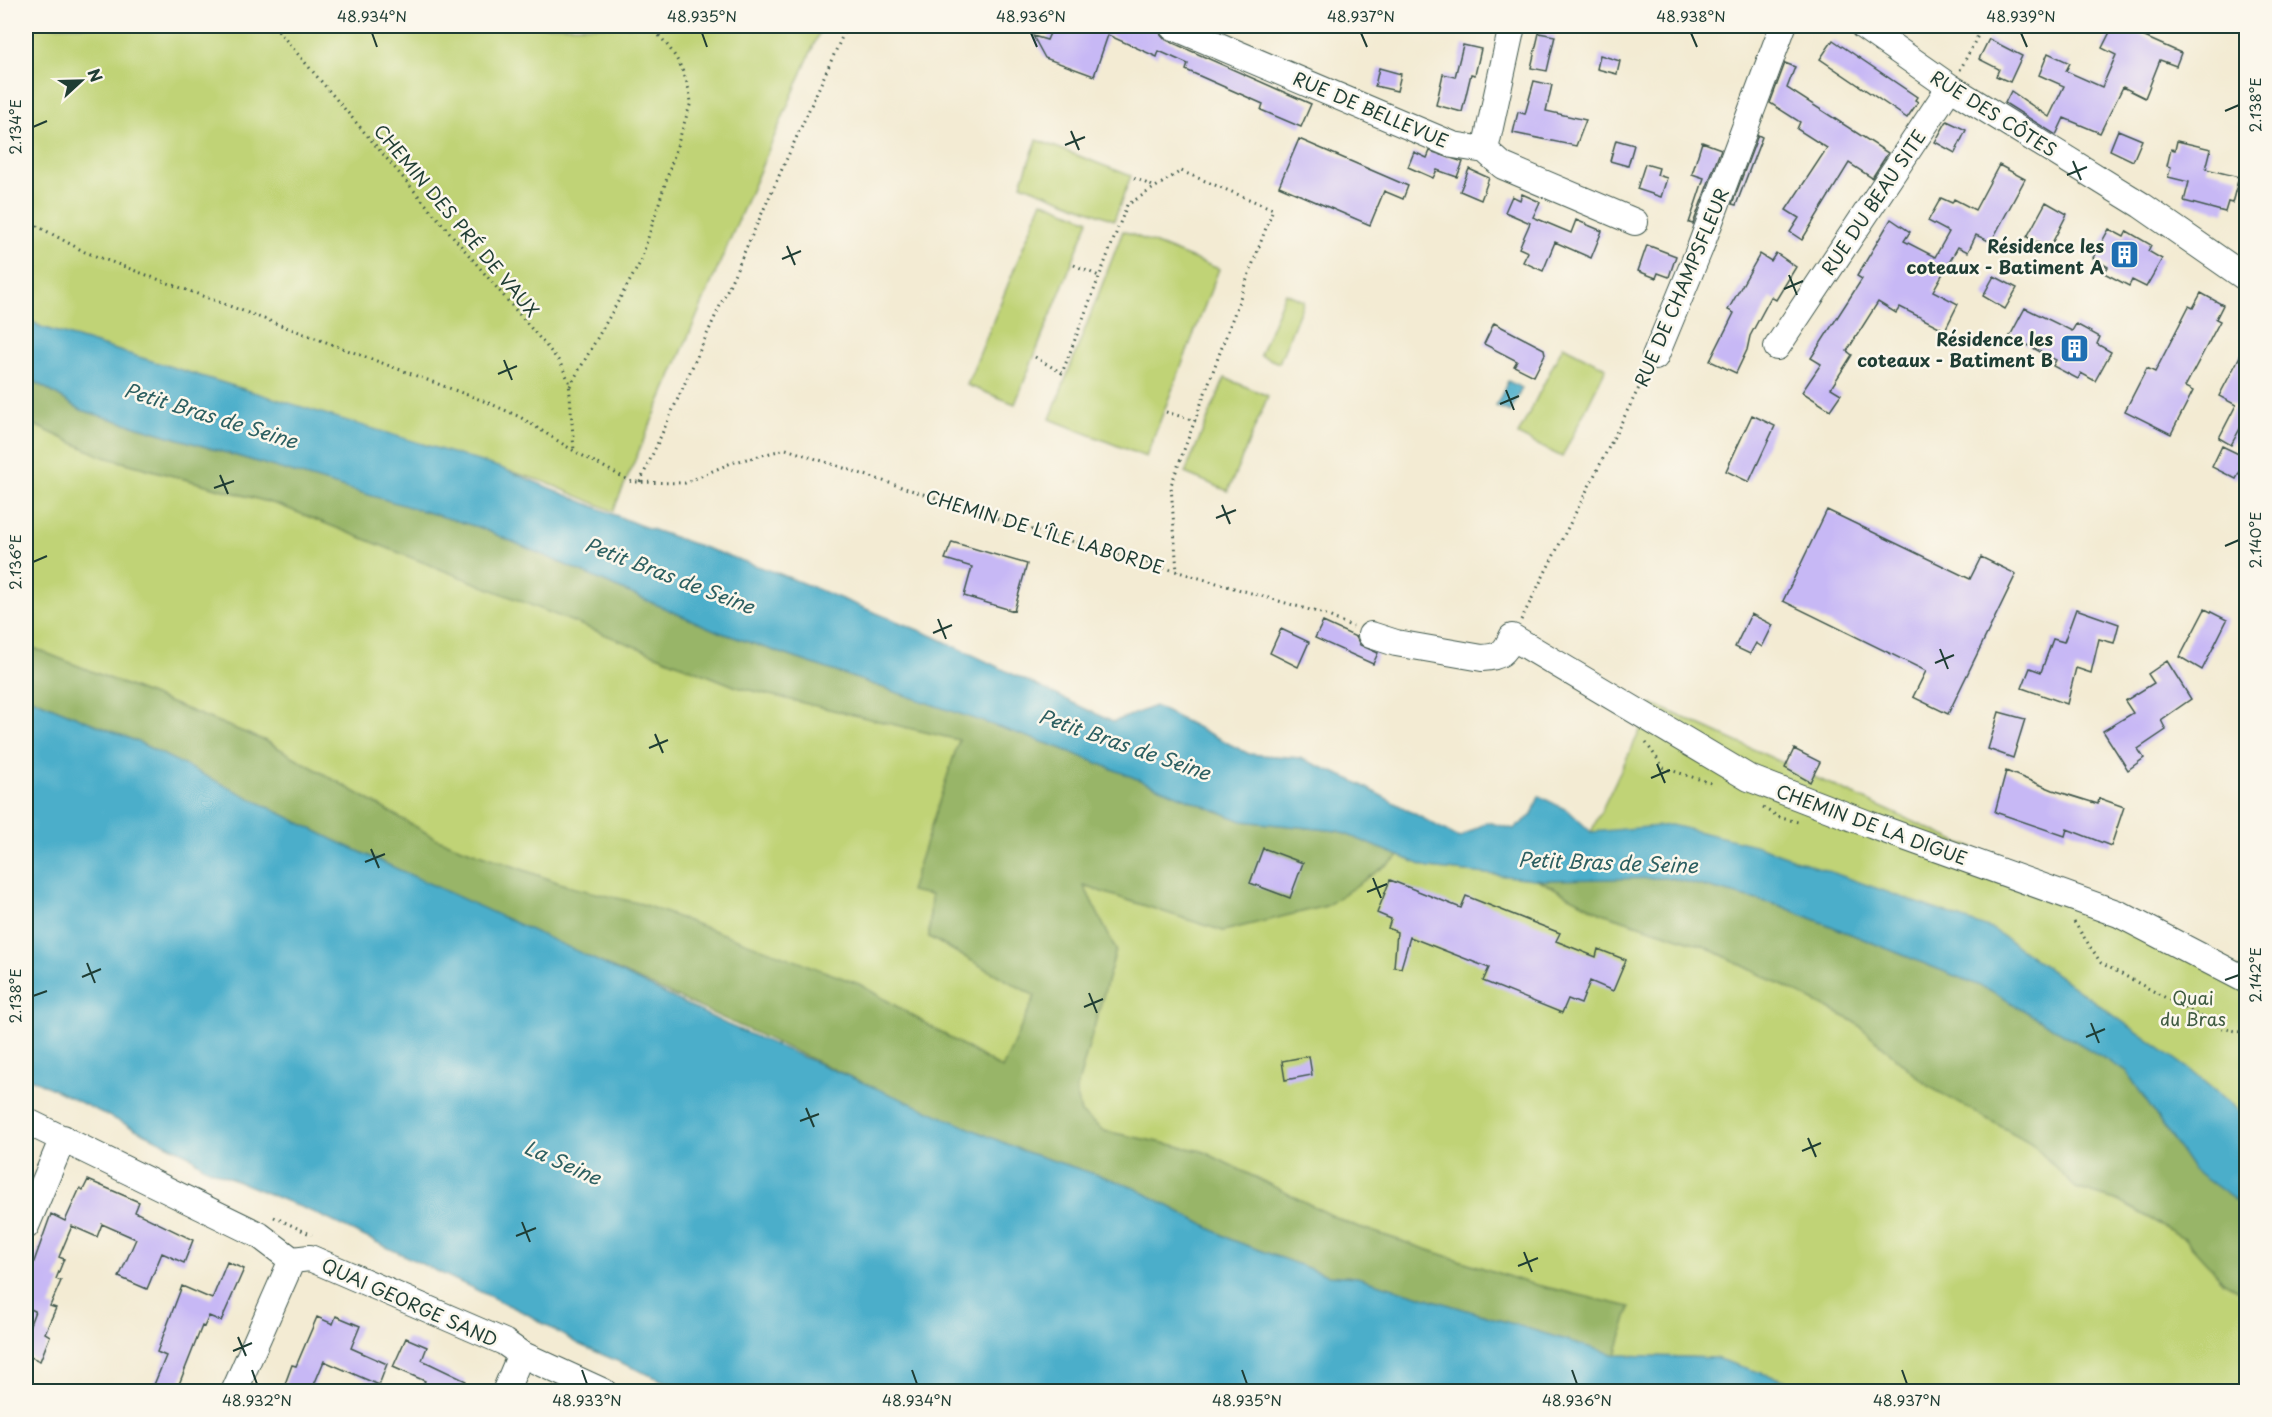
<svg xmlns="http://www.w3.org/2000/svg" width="2272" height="1417" font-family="'Playpen Sans',sans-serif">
<rect width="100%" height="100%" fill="#fbf7ec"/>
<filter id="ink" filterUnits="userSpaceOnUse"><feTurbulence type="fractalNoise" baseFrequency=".0167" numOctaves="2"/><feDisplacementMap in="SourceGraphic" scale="12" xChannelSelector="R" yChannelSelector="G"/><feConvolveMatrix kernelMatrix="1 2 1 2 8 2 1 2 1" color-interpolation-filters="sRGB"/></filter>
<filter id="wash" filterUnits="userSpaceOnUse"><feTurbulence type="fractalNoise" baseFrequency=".008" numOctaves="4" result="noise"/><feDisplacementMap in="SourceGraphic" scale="24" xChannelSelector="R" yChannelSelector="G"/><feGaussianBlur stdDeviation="1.35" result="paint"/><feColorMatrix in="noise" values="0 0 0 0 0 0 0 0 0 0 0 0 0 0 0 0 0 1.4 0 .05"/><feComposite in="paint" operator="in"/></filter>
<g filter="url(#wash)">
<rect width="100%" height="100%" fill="#f3ebd3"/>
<path fill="#c0d376" stroke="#708855" stroke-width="1.5" d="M26,26H822L613,511L545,482L41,327L26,318Z
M1037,140L1131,176L1114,220L1021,184Z
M1042,201L1089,220L1015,404L967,385Z
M1123,231L1219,269L1146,457L1050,419Z
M1285,293L1304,301L1279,363L1260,355Z
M1563,346L1606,368L1562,457L1518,435Z
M1225,378L1268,396L1228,491L1185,473Z
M26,421L101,456L279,505L737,687L959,740L911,891L931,895L929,937L1035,996L1003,1069L859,984L571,887L437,839L268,742L26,645Z
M1653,704L2246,972V1117L2189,1069L1994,930L1591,832Z
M1400,856L1429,868L1537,879L1602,913L1704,946L1855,1022L1928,1086L2031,1143L2076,1188L2119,1201L2184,1238L2224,1282L2246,1294V1391H1818L1715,1358L1616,1355L1629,1307L1528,1283L1347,1223L1202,1151L1104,1131L1081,1113L1076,1091L1116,950L1084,886L1223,931L1326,906Z"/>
<path fill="#98b567" stroke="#5c794e" stroke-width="1.5" d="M26,376L81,410L481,528L719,632L1060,748L1242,821L1338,831L1400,856L1326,906L1223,931L1084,886L1116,950L1076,1091L1081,1113L1104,1131L1202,1151L1347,1223L1528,1283L1630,1307L1616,1355L1357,1277L1327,1275L1232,1240L1129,1185L1023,1151L901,1100L334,840L138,742L26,696V645L268,742L437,839L571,887L642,904L859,984L1002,1069L1035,996L929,937L931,895L910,891L959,740L737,687L279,505L101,456L26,421Z
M1671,878L1781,906L1990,990L2127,1072L2192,1169L2246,1208V1294L2224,1282L2184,1238L2119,1201L2076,1188L2031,1143L1928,1086L1855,1022L1704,946L1602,913L1537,879Z"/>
<path fill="#4baeca" stroke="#35767f" stroke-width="1.5" d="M26,318L41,327L501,468L639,525L780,574L933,636L1113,722L1155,706L1249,754L1300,758L1354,781L1459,838L1487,822L1514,829L1532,815L1539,796L1569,811L1591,832L1671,825L1755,845L1994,930L2189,1069L2246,1117V1208L2192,1169L2127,1072L1990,990L1781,906L1671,878L1544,880L1429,868L1338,831L1242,821L1060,748L719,632L481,528L81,410L26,376Z
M1508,381L1522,388L1510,412L1496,406Z
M26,696L138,742L334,840L581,953L728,1025L1023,1151L1129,1185L1232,1240L1327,1275L1357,1277L1616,1355L1715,1358L1818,1391L689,1392L578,1344L527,1314L315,1213L204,1167L187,1154L26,1076Z"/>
<g id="blocks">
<path fill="#c7b8f5" d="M1053,26H1144L1159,32L1166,40L1311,104L1301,127L1261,110L1263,104L1186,70L1188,64L1159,51L1157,57L1108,35L1094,76L1045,58L1033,36L1047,40Z
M2113,26H2120L2181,53L2176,66L2160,60L2145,98L2123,87L2100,133L2064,118L2056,135L2005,103L2011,91L2049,117L2064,86L2039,75L2048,53L2070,63L2066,71L2102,87L2116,55L2102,48Z
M1539,33L1555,36L1547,71L1531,68Z
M1989,39L2022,56L2010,82L1996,76L1999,69L1979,59Z
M1833,40L1917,97L1915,100L1918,102L1907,118L1820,59Z
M1463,45L1481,49L1475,75L1471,74L1462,112L1436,105L1443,74L1455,77Z
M1600,55L1620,61L1617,74L1597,69Z
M1785,63L1795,67L1787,88L1888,153L1872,178L1849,163L1802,240L1790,232L1799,218L1786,210L1827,148L1797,129L1800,122L1770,103Z
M1379,68L1401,74L1397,91L1375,86Z
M1534,81L1552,85L1546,111L1586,120L1576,146L1513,133L1518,112L1525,114Z
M1947,121L1966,130L1955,153L1935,142Z
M2118,130L2142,140L2133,161L2110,150Z
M1758,135L1762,137L1736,205L1732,204Z
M1299,139L1408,186L1403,199L1384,191L1370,225L1279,186Z
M1616,140L1634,145L1628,166L1610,161Z
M2177,141L2211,149L2206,169L2239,177L2232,203L2228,202L2225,212L2184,201L2189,182L2168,177L2171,167L2167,166L2171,149L2175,150Z
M1702,142L1721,149L1693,224L1689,223L1704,178L1692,174Z
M1430,151L1463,162L1457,177L1437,170L1433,178L1408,167L1414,152L1427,158Z
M1645,164L1659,168L1657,175L1667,178L1661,197L1637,189Z
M1999,165L2025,179L1991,242L1976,235L1968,252L1958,247L1933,291L1958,304L1945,330L1900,307L1896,313L1878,302L1847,351L1852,355L1831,388L1841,394L1830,410L1802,392L1821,364L1811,358L1862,279L1857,276L1891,219L1910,232L1904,241L1935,257L1949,232L1928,221L1941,198L1952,203L1954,199L1975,210Z
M1469,169L1489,178L1481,200L1460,191Z
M1522,194L1540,202L1533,217L1571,233L1576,220L1602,231L1591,258L1555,242L1543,271L1523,262L1528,252L1519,248L1530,223L1505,212L1512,196L1520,200Z
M2046,202L2067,214L2049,249L2027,237Z
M2109,229L2124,237L2127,231L2151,245L2148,251L2162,259L2146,287L2132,280L2129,286L2104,273L2108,267L2093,258Z
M1647,245L1676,256L1669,277L1658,273L1656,278L1638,271Z
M1776,253L1796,267L1776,300L1771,297L1750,336L1747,350L1736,373L1710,361L1734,313L1728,310L1760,254L1771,261Z
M1994,276L2017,288L2005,309L1983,296Z
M2201,293L2223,305L2216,319L2220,321L2185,387L2193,391L2171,434L2125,411L2147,368L2155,372L2189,306L2193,308Z
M2025,308L2072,331L2076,324L2100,337L2097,344L2111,352L2095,381L2081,373L2078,379L2053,366L2056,360L2010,336Z
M1494,323L1544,349L1545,354L1534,376L1514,366L1517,361L1484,344Z
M2247,343V416L2231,445L2219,438L2236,405L2219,396Z
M1752,415L1775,426L1749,482L1726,471Z
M2222,446L2247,458L2236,479L2212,467Z
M1827,510L1970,579L1981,557L2016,574L1948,714L1913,697L1926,671L1783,601Z
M952,542L1027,564L1014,611L964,596L972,567L945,559Z
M2076,609L2119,624L2114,643L2099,639L2091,673L2076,668L2067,704L2022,688L2030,668L2041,672L2053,639L2064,642Z
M2205,609L2227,620L2202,670L2180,657Z
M1751,614L1773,625L1762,647L1756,643L1750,654L1735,647Z
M1323,622L1356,637L1360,645L1378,653L1373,664L1315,638Z
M1281,629L1309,642L1298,667L1270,653Z
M2167,661L2191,699L2161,720L2166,730L2138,749L2144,758L2128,770L2103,731L2133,713L2125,701L2154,683L2148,674Z
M1999,712L2025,719L2013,758L1988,749Z
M1794,749L1820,762L1810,782L1785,768Z
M2006,771L2053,790L2098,804L2099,798L2124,807L2111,846L2067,829L2065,836L1995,812Z
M1263,848L1303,863L1290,898L1250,883Z
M1390,880L1461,908L1466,896L1560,933L1556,941L1596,957L1598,949L1626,960L1613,991L1590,981L1581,1004L1568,999L1562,1013L1483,981L1489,968L1410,937L1401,968L1394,967L1397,932L1388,928L1391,919L1377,913Z
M1309,1056L1312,1075L1285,1080L1282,1061Z
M88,1180L139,1202L135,1212L193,1240L184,1263L162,1253L147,1289L119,1277L136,1239L102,1224L97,1237L72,1226L59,1257L64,1259L56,1279L61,1281L50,1306L56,1308L45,1333L50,1336L40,1361L26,1355V1335L35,1311L26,1307V1284L51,1214L65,1221L80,1188L83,1190Z
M227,1262L244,1269L221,1321L209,1316L204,1327L202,1326L176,1392H151L166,1356L157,1352L182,1286L212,1299Z
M336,1316L360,1326L351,1348L387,1364L379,1385L324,1361L311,1392H282L292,1365L296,1366L317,1317L333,1324Z
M406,1338L427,1347L422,1360L466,1381L461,1392H420L425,1381L393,1367Z"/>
</g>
</g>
<g filter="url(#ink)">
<use href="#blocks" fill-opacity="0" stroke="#3f574c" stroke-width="1.5"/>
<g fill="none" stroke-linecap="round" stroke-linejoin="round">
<defs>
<path id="minor" d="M1172,26L1453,145L1485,150L1503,166L1635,222
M1863,26L1950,87L2141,205L2246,278
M1485,150L1512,26
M1777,347L1950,87
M1655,357L1700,248L1783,26
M1371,635L1396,643L1482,658C1500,657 1505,653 1512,637L1749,778L1871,825L2119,914L2246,980
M26,1121L259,1235L292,1260L310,1258L504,1342L521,1354L604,1392
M26,1226L63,1138
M234,1392L292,1260
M505,1392L521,1354"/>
</defs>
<use href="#minor" stroke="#3f574c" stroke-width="28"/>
<path stroke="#3f574c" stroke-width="3" stroke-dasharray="1.5 4.5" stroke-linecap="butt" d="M274,26L559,361L569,381L574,451
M1960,70L1983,26
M1134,178L1155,187
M26,220L85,252L489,403L520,417L574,451L632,482L685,483L731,463L786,449L1026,528L1324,614L1353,627
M1074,265L1099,276
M1035,357L1062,373L1127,205L1181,171L1273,209L1171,485L1177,572
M570,386L640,263L691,102C687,71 672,46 649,26
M1166,412L1196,421
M640,482L847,26
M1521,620L1646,374
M1646,743L1664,768L1714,784
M1763,808L1781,818L1798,822
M2074,922L2101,963L2222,1028L2246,1033
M274,1217L312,1235
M625,1387L634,1392"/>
<use href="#minor" stroke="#fff" stroke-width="26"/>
</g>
</g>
<path fill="none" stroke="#1f3d34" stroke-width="2" d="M372,33L377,47M702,33L707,47M1031,33L1037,47M1361,33L1367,47M1691,33L1697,47M2021,33L2027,47M2225,111L2239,105M33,127L47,121M1071,131L1079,150M1065,145L1085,137M2073,161L2081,180M2067,175L2087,167M787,246L795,265M782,259L801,251M1789,275L1797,295M1784,289L1803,281M504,360L512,380M498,374L517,366M1506,390L1514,410M1500,404L1519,396M220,475L228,494M214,488L234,481M1222,505L1230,524M1216,518L1236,510M2225,546L2239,540M33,562L47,556M938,619L946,639M933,633L952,625M1940,649L1948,669M1935,663L1954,655M655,734L663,753M649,748L668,740M1657,764L1665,783M1651,778L1670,770M371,849L379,868M365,862L385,854M1373,878L1381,898M1367,892L1387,884M87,963L95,983M82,977L101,969M2225,980L2239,975M1089,993L1097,1013M33,996L47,991M1084,1007L1103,999M2091,1023L2099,1043M2086,1037L2105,1029M806,1108L814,1127M800,1121L819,1114M1808,1138L1816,1157M1802,1151L1821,1143M522,1222L530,1242M516,1236L536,1228M1524,1252L1532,1272M1518,1266L1538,1258M238,1337L246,1356M233,1351L252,1343M252,1370L257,1384M582,1370L587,1384M912,1370L917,1384M1242,1370L1247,1384M1572,1370L1577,1384M1902,1370L1907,1384"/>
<defs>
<symbol id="building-square" viewBox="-11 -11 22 22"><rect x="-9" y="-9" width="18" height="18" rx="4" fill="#1f6fb2" stroke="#fbf7ec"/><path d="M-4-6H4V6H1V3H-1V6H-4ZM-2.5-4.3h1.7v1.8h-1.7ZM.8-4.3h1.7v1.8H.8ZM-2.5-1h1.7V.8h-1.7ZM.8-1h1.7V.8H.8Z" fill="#fff"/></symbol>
</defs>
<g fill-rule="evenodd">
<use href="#building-square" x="2108" y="238" width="33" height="33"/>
<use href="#building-square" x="2058" y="332" width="33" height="33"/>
</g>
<g text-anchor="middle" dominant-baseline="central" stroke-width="5" stroke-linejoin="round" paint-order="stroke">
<g font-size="18" fill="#1f3d34" stroke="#fbf7ec">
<text transform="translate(1371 109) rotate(23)">RUE DE BELLEVUE</text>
<text transform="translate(1994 113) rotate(32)">RUE DES CÔTES</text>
<text transform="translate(1873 202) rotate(-56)">RUE DU BEAU SITE</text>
<text transform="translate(457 220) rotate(50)">CHEMIN DES PRÉ DE VAUX</text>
<text transform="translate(1681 287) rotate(-67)">RUE DE CHAMPSFLEUR</text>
<text transform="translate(1045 531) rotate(17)">CHEMIN DE L'ÎLE LABORDE</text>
<text transform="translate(1872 824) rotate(20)">CHEMIN DE LA DIGUE</text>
<text transform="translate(410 1302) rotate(24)">QUAI GEORGE SAND</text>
</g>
<g font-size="18" font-weight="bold" fill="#1f3d34" stroke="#fbf7ec" text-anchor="end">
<text x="2104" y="245">Résidence les<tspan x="2104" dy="21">coteaux - Batiment A</tspan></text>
<text x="2053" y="338">Résidence les<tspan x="2053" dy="21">coteaux - Batiment B</tspan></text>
</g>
<g font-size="18" fill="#3f5b41" stroke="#fbf7ec">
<text x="2193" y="997">Quai<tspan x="2193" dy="21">du Bras</tspan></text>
</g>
<g font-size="20" font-style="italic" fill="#2c5f61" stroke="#fbf7ec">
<text transform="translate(211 415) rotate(17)">Petit Bras de Seine</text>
<text transform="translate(670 575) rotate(21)">Petit Bras de Seine</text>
<text transform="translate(1125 744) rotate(19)">Petit Bras de Seine</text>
<text transform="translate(1608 862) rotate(2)">Petit Bras de Seine</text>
<text transform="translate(563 1162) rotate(24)">La Seine</text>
</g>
</g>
<rect width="2272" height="1417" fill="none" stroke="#fbf7ec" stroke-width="66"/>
<g transform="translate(81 81) rotate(68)" stroke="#fbf7ec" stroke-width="4.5" paint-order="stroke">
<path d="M0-4.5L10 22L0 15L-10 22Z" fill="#1f3d34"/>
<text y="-9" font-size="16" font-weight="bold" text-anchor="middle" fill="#1f3d34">N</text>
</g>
<rect x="33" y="33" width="2206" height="1351" fill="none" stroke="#1f3d34" stroke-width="2"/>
<g font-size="15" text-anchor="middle" fill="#1f3d34">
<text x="372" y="22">48.934°N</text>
<text x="702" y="22">48.935°N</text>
<text x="1031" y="22">48.936°N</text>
<text x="1361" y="22">48.937°N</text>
<text x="1691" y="22">48.938°N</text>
<text x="2021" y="22">48.939°N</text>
<text transform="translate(2256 105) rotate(-90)" y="5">2.138°E</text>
<text transform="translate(16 127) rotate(-90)" y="5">2.134°E</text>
<text transform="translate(2256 540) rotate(-90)" y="5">2.140°E</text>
<text transform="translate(16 562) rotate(-90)" y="5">2.136°E</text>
<text transform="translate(2256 975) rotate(-90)" y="5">2.142°E</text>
<text transform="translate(16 996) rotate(-90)" y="5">2.138°E</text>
<text x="257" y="1406">48.932°N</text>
<text x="587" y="1406">48.933°N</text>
<text x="917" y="1406">48.934°N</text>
<text x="1247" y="1406">48.935°N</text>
<text x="1577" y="1406">48.936°N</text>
<text x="1907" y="1406">48.937°N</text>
</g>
</svg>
